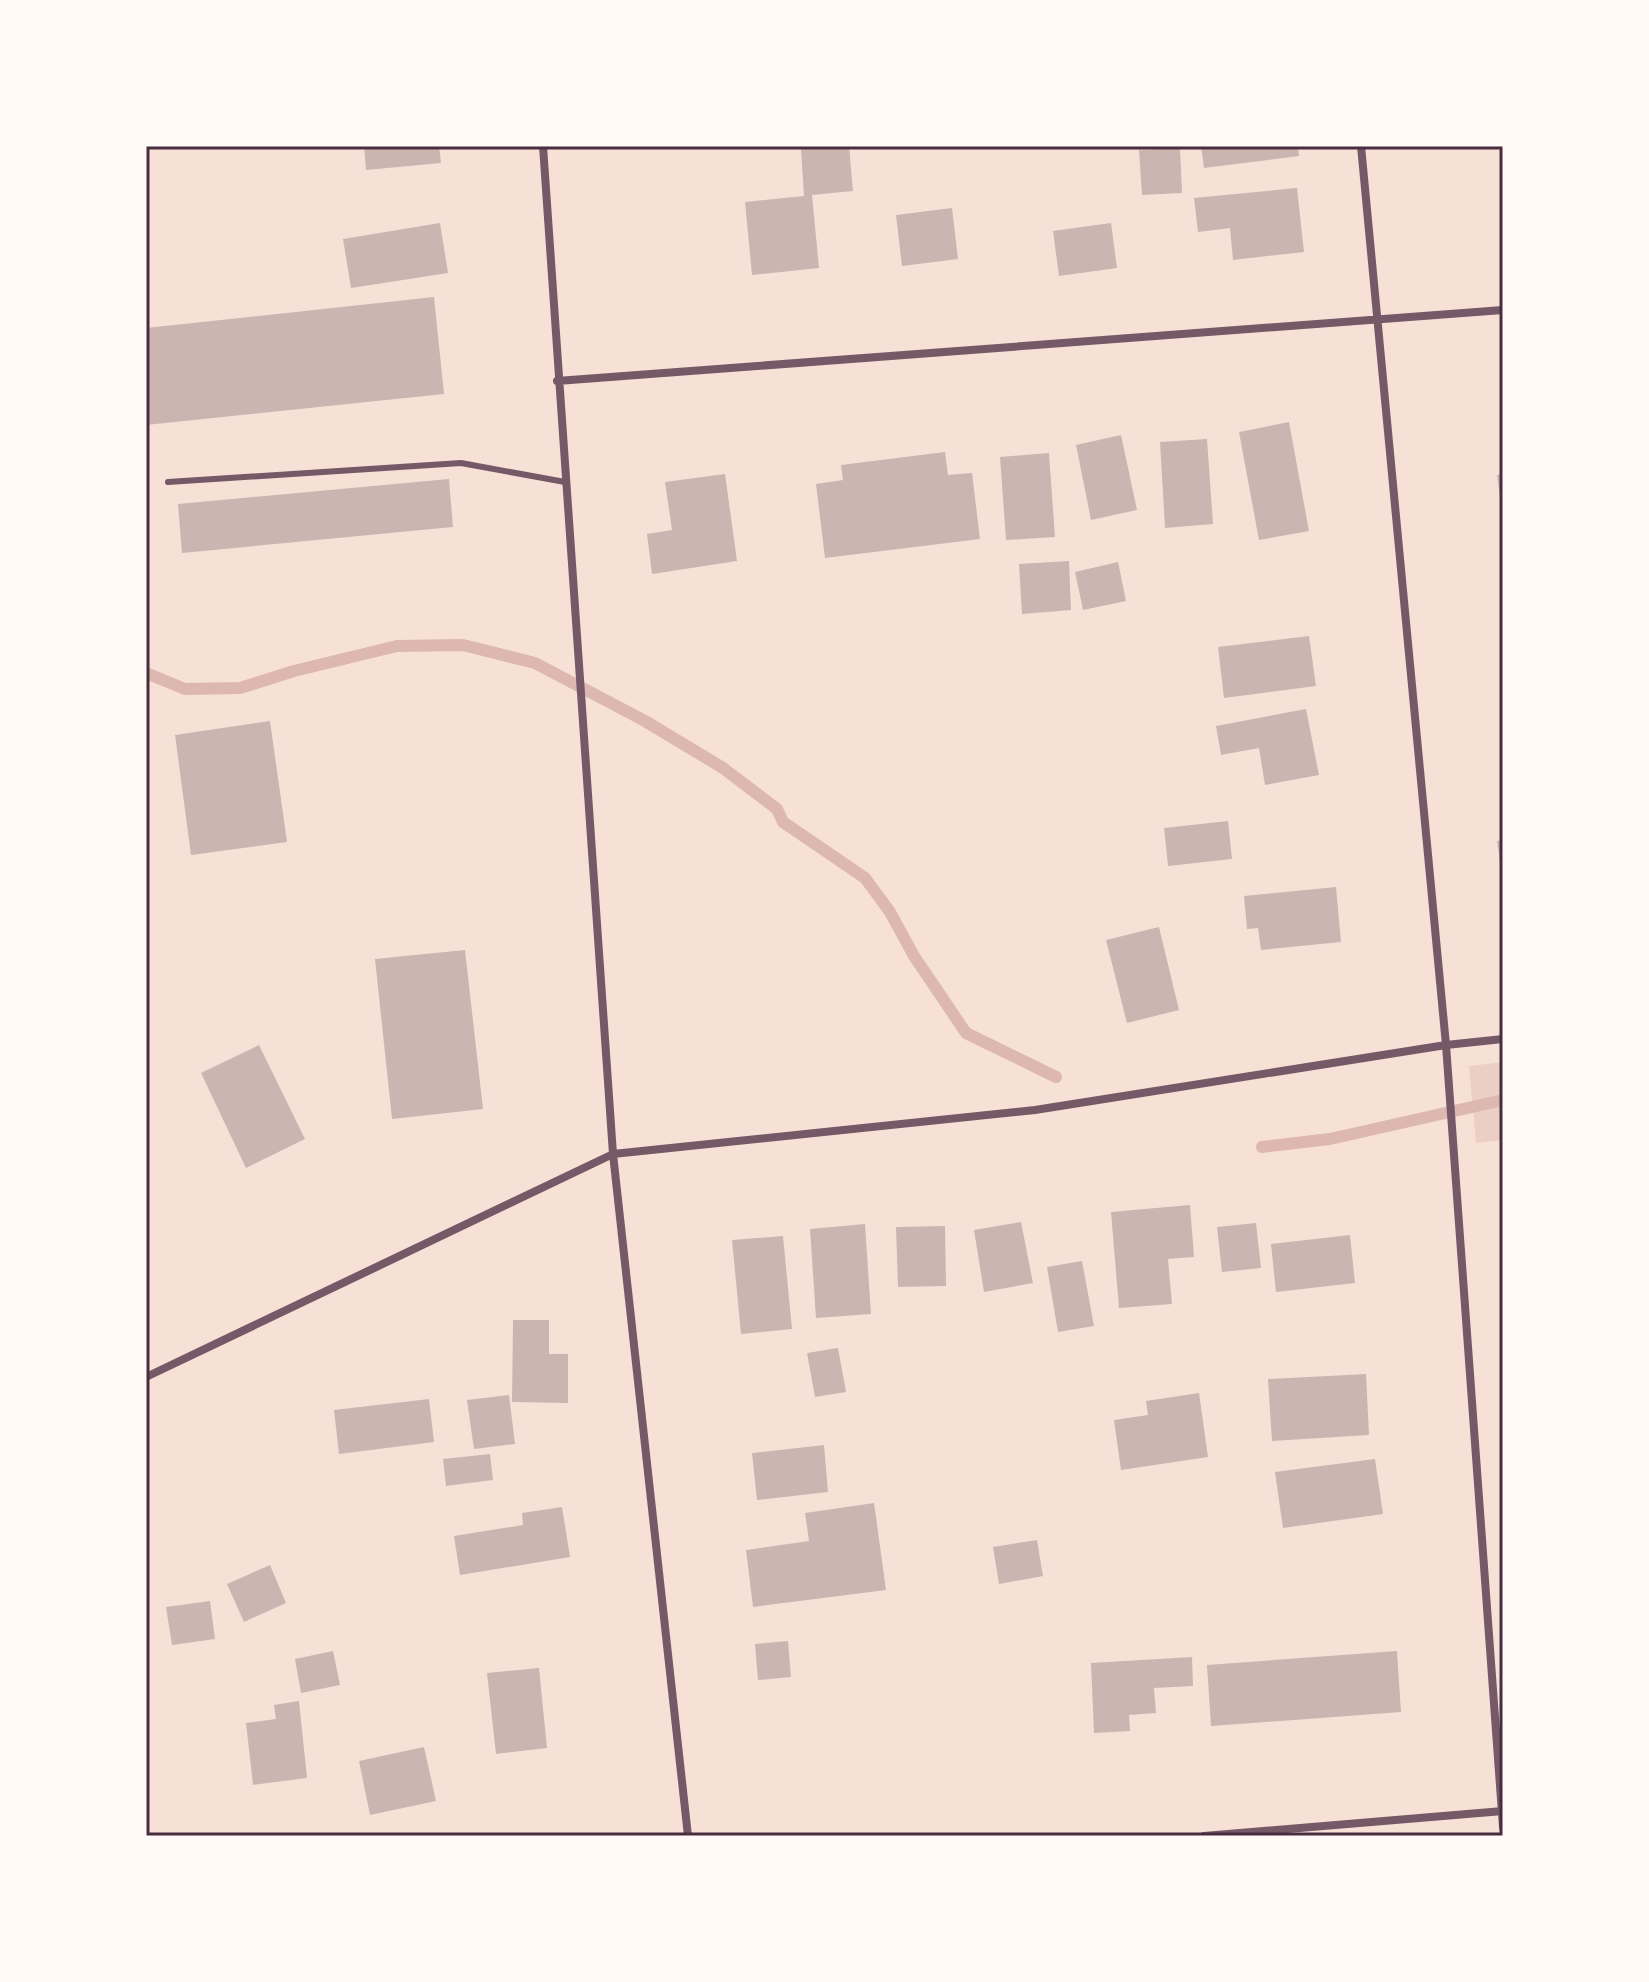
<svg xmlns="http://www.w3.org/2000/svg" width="1649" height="1982" font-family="Inter,sans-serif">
<rect width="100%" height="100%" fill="#f7e1d7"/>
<path fill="#ebcfc5" d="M1503,1062V1140L1476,1143L1469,1066Z"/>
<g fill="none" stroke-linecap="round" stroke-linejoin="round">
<path stroke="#dcb8b0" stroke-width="12" d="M146,673L185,689L240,688L294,671L397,646L463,645L535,663L645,721L723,768L777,809L783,822L865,878L890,912L914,956L966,1033L1056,1077
M1262,1147L1330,1139L1503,1100"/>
</g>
<path fill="#ccb4b1" d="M364,146H439L441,163L366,170Z
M821,146H849L853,191L812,195L819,268L752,275L745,202L804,196L801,148Z
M1201,146H1298L1299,156L1204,168Z
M1180,148L1182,193L1142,195L1139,150Z
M1297,188L1304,252L1233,260L1230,228L1198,232L1194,198Z
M952,208L958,259L902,266L896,215Z
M440,223L448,273L351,288L343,239Z
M1111,223L1117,268L1059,276L1053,231Z
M434,297L444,394L146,425V328Z
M1289,422L1309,531L1259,540L1239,432Z
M1121,435L1137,510L1091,520L1076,445Z
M1207,439L1213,524L1165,528L1160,442Z
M945,452L948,475L972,473L980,539L825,558L816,484L843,480L841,465Z
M1049,453L1055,537L1006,540L1000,457Z
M725,474L737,561L652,574L647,534L672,530L665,482Z
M1503,474V505H1501L1497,475Z
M449,479L453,527L182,553L178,504Z
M1069,561L1071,610L1022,614L1019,564Z
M1118,562L1126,601L1083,610L1075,572Z
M1309,636L1316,686L1224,698L1218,647Z
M1306,709L1319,775L1265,785L1259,748L1221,755L1216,726Z
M270,721L287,842L191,855L175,735Z
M1228,821L1232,859L1168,866L1164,828Z
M1503,840V868H1501L1497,841Z
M1336,887L1341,942L1261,950L1258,928L1247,929L1244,896Z
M1159,927L1179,1010L1127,1023L1106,940Z
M465,950L483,1109L392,1119L375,959Z
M259,1045L305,1139L246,1168L201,1073Z
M1190,1205L1194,1257L1168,1259L1172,1304L1119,1308L1111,1212Z
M1021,1222L1033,1283L984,1292L974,1230Z
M1256,1223L1261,1268L1222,1272L1217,1227Z
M865,1224L871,1314L816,1318L810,1229Z
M945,1226L946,1286L898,1287L896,1227Z
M1350,1235L1355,1283L1276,1292L1271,1244Z
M783,1236L792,1329L741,1334L732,1240Z
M1082,1261L1094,1326L1058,1332L1047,1267Z
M513,1320H549V1354H568V1403L512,1402Z
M838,1348L846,1392L815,1397L807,1353Z
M1366,1374L1369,1435L1272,1441L1268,1379Z
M1199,1393L1208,1457L1121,1470L1114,1420L1148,1415L1146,1401Z
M509,1395L515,1444L474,1449L467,1400Z
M429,1399L434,1442L339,1454L334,1410Z
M824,1445L828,1492L757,1500L752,1453Z
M490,1454L493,1480L446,1486L443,1459Z
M1375,1459L1383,1514L1283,1528L1275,1472Z
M874,1503L886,1590L753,1607L746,1550L809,1541L805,1513Z
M562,1507L570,1557L460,1575L454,1536L523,1525L522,1513Z
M1037,1540L1043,1576L999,1584L993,1547Z
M270,1565L286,1603L244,1622L227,1584Z
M210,1601L215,1639L172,1645L166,1607Z
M788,1641L791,1677L758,1680L755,1644Z
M333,1651L340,1685L301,1693L295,1659Z
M1397,1651L1401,1712L1211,1726L1207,1665Z
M1192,1657L1193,1686L1154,1688L1156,1713L1129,1715L1130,1731L1094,1733L1091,1663Z
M539,1668L547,1748L496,1754L487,1673Z
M299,1701L307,1778L253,1785L246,1723L276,1719L274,1705Z
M424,1747L436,1801L370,1815L359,1761Z"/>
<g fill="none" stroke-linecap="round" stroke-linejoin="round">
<path stroke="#755966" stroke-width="6" d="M168,482L461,463L565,482"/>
<path stroke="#755966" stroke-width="8" d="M543,146L613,1154L688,1836
M1361,146L1446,1045L1503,1827
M557,381L1503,310
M146,1377L613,1154L1035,1110L1446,1045L1503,1039
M1204,1836L1503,1811"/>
</g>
<rect width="1649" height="1982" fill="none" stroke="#fffaf5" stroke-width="296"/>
<rect x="148" y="148" width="1353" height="1686" fill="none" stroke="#4a2c40" stroke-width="3"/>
</svg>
